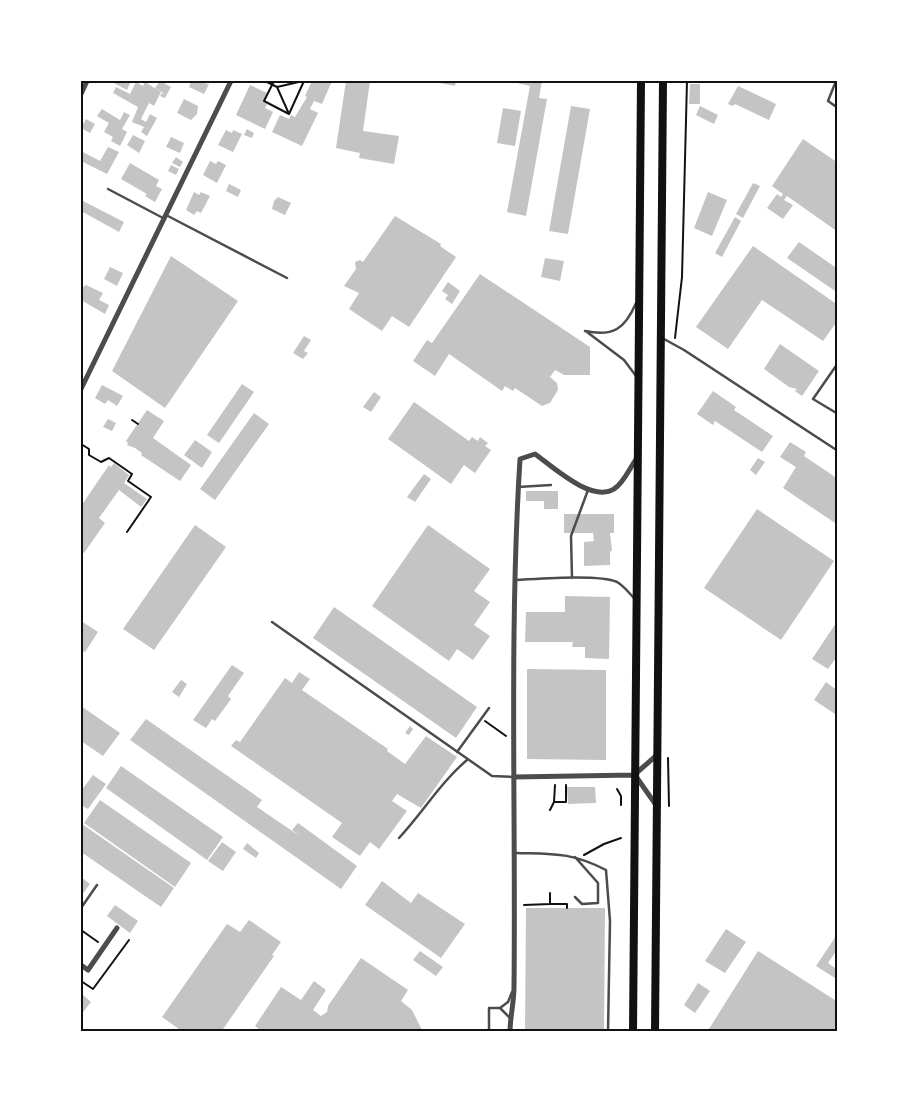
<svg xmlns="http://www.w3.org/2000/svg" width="919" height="1113" font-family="Lora,serif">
<rect width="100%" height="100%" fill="#fff"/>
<path fill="#c4c4c4" d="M110,81H131L127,90Z
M160,81L171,87L165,98L160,96L162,93L165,94L155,88Z
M191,81L209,84L204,94L189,87Z
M307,81H332L322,104L314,101L310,109L318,113L302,146L272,132L280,115L289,119L291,115L295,117L307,97L305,96L311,83Z
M346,81H370L363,131L399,136L394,164L359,158L360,153L336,148Z
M440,81H456L455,86L440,83Z
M509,81H542L539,98L547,99L526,216L507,212L530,86Z
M136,82L143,86L145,82L161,92L154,106L149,103L141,119L146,122L150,114L157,118L147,136L141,132L144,127L132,122L138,107L113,93L116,87L130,94Z
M690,84H700V104H689Z
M250,85L267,93L263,102L267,104L265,108L273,112L265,129L236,115Z
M738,86L776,104L769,120L735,104L733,106L728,104Z
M184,99L198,106L197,114L191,120L177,113Z
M571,106L590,109L568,234L549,231Z
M700,106L718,115L714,124L696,115Z
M503,108L521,111L515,146L497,143Z
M102,109L120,120L124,112L130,115L122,129L127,132L120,146L111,141L113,137L104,132L109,123L97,116Z
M86,119L95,124L90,133L81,128Z
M247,129L254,133L252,138L244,135Z
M226,130L232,133L233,130L242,134L233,152L218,145Z
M133,135L145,141L139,153L127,145Z
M171,137L184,143L180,153L166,147Z
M803,139L838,163V232L787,196L784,200L793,205L783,219L767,208L777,194L781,197L783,194L772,186Z
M108,147L119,152L107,174L81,161L83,152L100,161Z
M176,157L183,162L180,167L172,163Z
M210,161L216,164L218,161L226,165L217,183L203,175Z
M130,163L159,180L156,186L162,189L155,202L145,196L147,194L121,179Z
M171,165L179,169L176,175L168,171Z
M753,183L760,186L743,218L736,214Z
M229,184L241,190L238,197L226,191Z
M194,192L199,195L201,192L210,196L201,213L197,211L194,215L186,210Z
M708,192L727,200L712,236L694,228Z
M278,197L291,203L285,215L272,209L274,201Z
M81,200L124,222L119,232L81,211Z
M395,216L441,244L440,246L456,257L409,327L392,316L382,331L349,309L359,293L344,286L356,269L355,262L360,260L363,262Z
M735,217L741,221L722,257L715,253Z
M799,242L838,269V293L787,258Z
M753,246L838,305V320L823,341L762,300L728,349L696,327Z
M171,256L238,301L165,408L112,371Z
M545,258L564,261L560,281L541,277Z
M110,267L123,273L117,286L104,279Z
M480,274L590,347V375H564L555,370L550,377L557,383L558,390L550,403L542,406L515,388L513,391L505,386L502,391L449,354L435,376L413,361L427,340L432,343Z
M448,282L460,291L452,304L445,299L448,295L442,291Z
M86,285L103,293L99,300L109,305L105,314L81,300V289Z
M304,336L311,340L304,351L308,353L303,359L293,353Z
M780,344L819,371L802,396L795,391L797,389L789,387L764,369Z
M242,384L254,392L219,443L207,435Z
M102,385L123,396L117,406L108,400L105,404L95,398Z
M713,391L736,407L734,410L773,436L762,452L715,421L713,425L697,414Z
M374,392L381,397L371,412L363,407Z
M414,402L469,441L472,437L478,441L480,437L488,443L485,446L491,450L475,473L464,465L451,484L388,439Z
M147,410L164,421L153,438L191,465L180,481L141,455L142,453L135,448L127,445L128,443L126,441Z
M254,413L269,424L215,500L200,489Z
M108,419L116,423L112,431L103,427Z
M195,440L212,452L202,468L184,455Z
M790,442L806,452L804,456L838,479V525L783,488L796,467L780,457Z
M758,458L765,462L756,475L750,470Z
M114,463L129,475L124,483L147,499L141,507L119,490L99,518L105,523L84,553L81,551V506L109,465L111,467Z
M424,474L431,479L415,502L407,497Z
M526,491H558V509H544V501H526Z
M757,509L834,561L781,640L704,588Z
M564,514H614V533H610L612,550L610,552V565L584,566V542L594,541L593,533H564Z
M195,525L226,547L154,650L123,629Z
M428,525L490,569L474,591L490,602L474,625L490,636L473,660L457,649L449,661L372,606Z
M565,596L610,597L609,659L585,658V647H572L573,642H525L526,612H565Z
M334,607L477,707L456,738L313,638Z
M838,620V655L828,669L812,659Z
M81,621L98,632L85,652L81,650Z
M232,665L244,673L228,696L231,699L215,721L212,719L206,728L193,720Z
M527,669L606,670V760L527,759Z
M299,672L310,679L302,690L388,749L387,751L405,764L426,736L457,757L421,808L397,794L392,801L407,811L379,849L370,842L360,856L332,837L342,823L231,746L236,740L240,742L285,678L292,683Z
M181,680L187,684L179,697L172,692Z
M826,682L838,691V716L814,700Z
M81,706L120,733L103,756L81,741Z
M146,719L262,800L257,807L301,837L292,830L298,823L357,866L341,889L130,740Z
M410,726L413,729L409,735L405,733Z
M121,766L223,837L207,860L106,788Z
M93,775L106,784L88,809L81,805V791Z
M567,787H595L596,803L568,804Z
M100,800L191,863L175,887L84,823Z
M82,824L174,888L161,907L81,852Z
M222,842L236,852L223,871L208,861Z
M247,843L259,853L256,858L243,849Z
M81,877L90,884L81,896Z
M382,881L411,903L418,893L465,924L441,958L365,905Z
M115,905L138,921L130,933L107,916Z
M526,908H605L604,1032H525Z
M249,920L281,942L272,955L274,956L221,1032H183L162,1017L227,924L240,932Z
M726,929L746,942L725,973L705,961Z
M838,933V948L828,963L838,970V980L816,966Z
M420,951L443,967L436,976L413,960Z
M758,951L838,1002V1032H707Z
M361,958L408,990L401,1001L412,1010L423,1032H263L255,1026L281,987L301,1000L314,981L326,990L313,1010L321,1016L327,1012L328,1006Z
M698,983L710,991L695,1013L684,1005Z
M82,994L91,1002L81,1015V995Z"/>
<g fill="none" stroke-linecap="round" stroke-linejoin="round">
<path stroke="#111" stroke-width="2" d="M265,81L277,87L303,81
M274,81L264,101L289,114
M277,87L289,114L304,81
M675,338L682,277L687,81
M132,420L138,424
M81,444L89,449V455L101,462L109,458L132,474L128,481L151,497L127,532
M485,721L506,736
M668,758L669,806
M617,789L621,796V805
M554,802H566V785
M550,810L554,802L555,785
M584,855L604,844L621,838
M550,904H567V908
M524,905L550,904V893
M81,930L98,942
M81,981L93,989L129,940"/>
<path stroke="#4c4c4c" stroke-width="2.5" d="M836,81L828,101L838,108
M108,189L163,218
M166,215L287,278
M585,331C613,337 625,329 636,303
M587,332L624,360L636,376
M664,339L684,350L838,451
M838,363L813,399L838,414
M518,487L551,485
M572,578L571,536L588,490
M516,580C538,579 599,574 617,582C624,586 629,593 634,598
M272,622L492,776L514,777
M457,752L489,708
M399,838C423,812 441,782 467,760
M516,853C553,854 571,852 606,870L610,921L608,1032
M575,897L582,904L598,903V883L575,857
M81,908L97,885
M500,1008L510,1018
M489,1032V1008H500L508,1002L512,992"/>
<path stroke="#4c4c4c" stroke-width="5" d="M81,94L87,81
M81,389L231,81
M635,775L656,805
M514,777L634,775L657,755
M81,965L88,970L117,928
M510,1032C510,1017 514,1003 514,987C516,811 509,635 520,459L535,454C553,467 592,503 614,489C624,483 630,467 637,458"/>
<path stroke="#111" stroke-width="8" d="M633,1032L641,81
M655,1032L663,81"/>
</g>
<rect width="919" height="1113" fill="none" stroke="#ffffff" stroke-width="165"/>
<rect x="82" y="82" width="754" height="948" fill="none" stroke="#111" stroke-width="2"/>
</svg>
